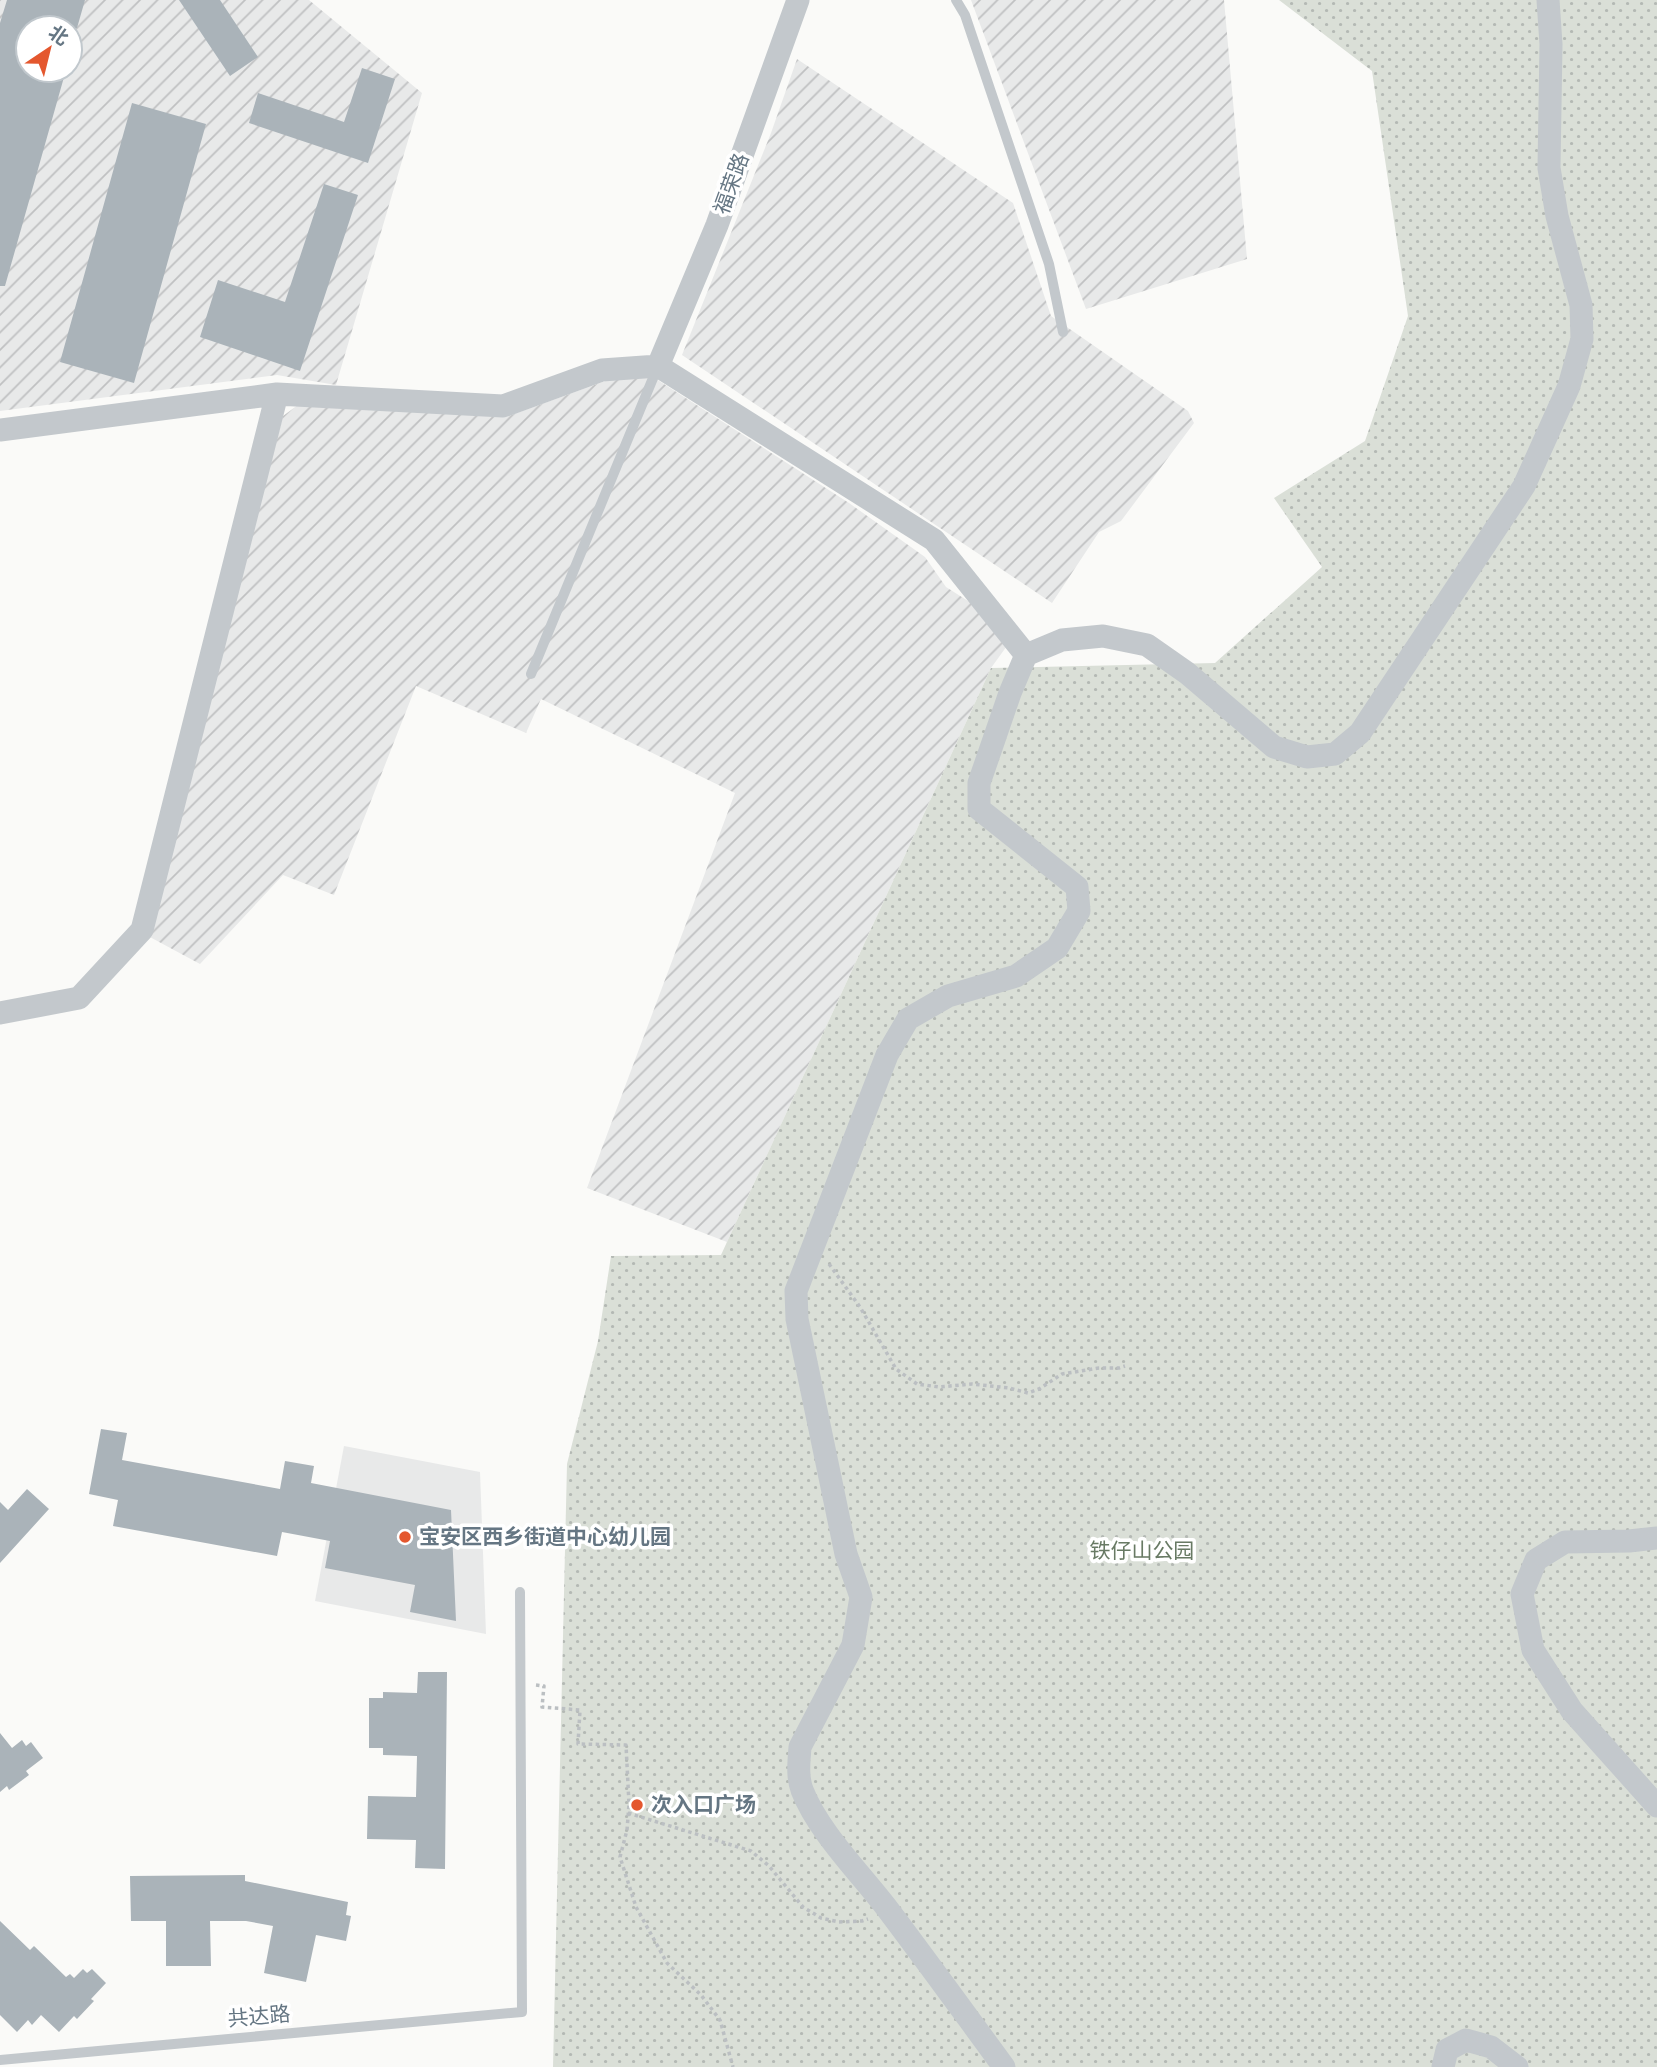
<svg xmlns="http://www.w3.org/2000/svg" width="1657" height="2067" font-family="'Varela Round','Noto Sans SC',sans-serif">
<defs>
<pattern id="industrial-furrows" width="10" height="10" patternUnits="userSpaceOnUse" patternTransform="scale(1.75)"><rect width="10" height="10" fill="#e8e9e9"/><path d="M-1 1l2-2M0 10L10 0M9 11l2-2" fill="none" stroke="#c0c1c2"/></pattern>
<pattern id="park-dots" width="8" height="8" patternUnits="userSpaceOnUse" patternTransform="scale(1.75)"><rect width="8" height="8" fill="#dadfd7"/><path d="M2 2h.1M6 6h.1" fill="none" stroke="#b4b9b4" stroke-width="1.8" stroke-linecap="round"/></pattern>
</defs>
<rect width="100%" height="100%" fill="#fafaf8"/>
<path fill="#e8e9e9" d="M344,1446L480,1472L486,1634L315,1601Z"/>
<path fill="url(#industrial-furrows)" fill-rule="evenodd" d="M0,0H309L422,93L336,385L277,375L0,411ZM28,28H70V70H28Z
M971,0H1224L1247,259L1086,309Z
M797,59L1013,203L1051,316L1188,411L1194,423L1121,521L1099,532L1052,603L682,355L771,133Z
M653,377L849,503L925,557L946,587L1017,632L991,668L727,1242L587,1188L735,793L541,699L526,733L416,686L334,895L283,875L200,964L148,936L283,416L298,405L506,417L608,380Z"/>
<path fill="url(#park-dots)" d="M1279,0H1657V2067H553L567,1464L598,1341L611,1256L721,1255L991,668L1215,663L1322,567L1274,498L1365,441L1408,316L1372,71Z"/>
<path fill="#aab3b9" d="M7,0H85L77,28H28V70H66L5,286H0V23Z
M179,0H220L258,57L230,76Z
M362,68L395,79L368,163L249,123L258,93L344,122Z
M132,103L206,124L134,383L60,362Z
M324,184L358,195L300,371L200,337L218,280L285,302Z
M101,1429L127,1433L122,1460L280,1489L285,1461L314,1466L311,1483L451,1510L456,1621L410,1612L415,1585L325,1568L330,1541L282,1532L277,1556L113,1526L118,1500L89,1494Z
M27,1489L49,1509L0,1563V1502L8,1510Z
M418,1672H447L445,1869L415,1868L416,1840L367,1839L368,1796L416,1797L417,1756L383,1755V1748H369V1698H383V1692L417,1693Z
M0,1733L12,1748L22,1740L26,1746L31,1742L43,1758L26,1771L29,1775L9,1790L7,1786L0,1792Z
M245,1875V1881L348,1902L346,1915L351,1916L346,1941L316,1935L306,1982L264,1973L273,1926L246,1921H210L211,1966H166V1921H131L130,1876Z
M0,1921L30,1950L34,1946L66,1977L70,1974L74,1978L83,1969L87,1973L92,1969L106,1983L91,1999L94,2001L77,2019L74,2016L59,2032L41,2015L32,2025L28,2020L17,2032L0,2015Z"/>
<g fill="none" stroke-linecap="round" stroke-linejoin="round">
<path stroke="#bbbfc2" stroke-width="3.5" stroke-dasharray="3.5 3.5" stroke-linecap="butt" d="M829,1264L860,1307L896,1369L917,1384L939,1387L972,1384L1009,1388L1028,1393L1039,1389L1062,1374L1099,1368H1119L1125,1366
M536,1685L544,1686L542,1707L580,1710L578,1744L626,1745L629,1804L627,1830L620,1857L636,1907L667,1963L701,1995L720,2020L733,2067
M628,1813L751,1851L769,1866L803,1907L821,1918L839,1922L862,1921L868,1919"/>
<path stroke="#c3c8cc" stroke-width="10" d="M956,0L965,15L1049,264L1063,332
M531,674L658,366
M0,2060L522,2012L520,1592"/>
<path stroke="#c3c8cc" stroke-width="23" d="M658,366L717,225L798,0
M0,430L277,394L503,406L602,370L658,366L934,540L1026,655
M0,1013L79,998L142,930L277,394
M1657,1538L1629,1541L1565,1542L1536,1560L1522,1594L1533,1650L1572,1711L1657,1806
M1004,2067C965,2014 926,1960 886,1907C859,1872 818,1831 802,1790C797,1776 799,1761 800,1747L853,1645L861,1597L846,1554L797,1319L796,1291L887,1055L908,1019L948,996L1016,976L1057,948L1079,911L1077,887L979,809V783L1010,693L1026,655L1062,640L1103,636L1147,645L1187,673L1274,747L1307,757L1335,754L1360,733L1524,486L1569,386L1582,339L1581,305L1557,216L1549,168L1551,44L1548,0
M1443,2067L1447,2050L1466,2040L1491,2047L1517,2067"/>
</g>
<g fill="#e4572e" stroke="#fff" stroke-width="2.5">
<circle cx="405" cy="1537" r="7"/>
<circle cx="637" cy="1805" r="7"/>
</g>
<g text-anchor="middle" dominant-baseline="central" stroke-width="7" stroke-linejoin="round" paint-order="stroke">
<g font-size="21" fill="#657683" stroke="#fff">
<text transform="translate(732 184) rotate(-70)">福荣路</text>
<text transform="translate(259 2017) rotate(-5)">共达路</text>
</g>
<g font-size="21" font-weight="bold" fill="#657683" stroke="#fff" text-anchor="start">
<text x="419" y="1537">宝安区西乡街道中心幼儿园</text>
<text x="651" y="1805">次入口广场</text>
</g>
<g font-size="21" fill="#687a64" stroke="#fff">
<text x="1142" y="1551">铁仔山公园</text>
</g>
</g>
<g transform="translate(49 49) rotate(35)"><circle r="33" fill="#ffffff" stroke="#c1c8cd" stroke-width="2"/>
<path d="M0-5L12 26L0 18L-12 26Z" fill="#e4572e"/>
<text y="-10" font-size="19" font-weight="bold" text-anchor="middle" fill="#657683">北</text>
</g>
</svg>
